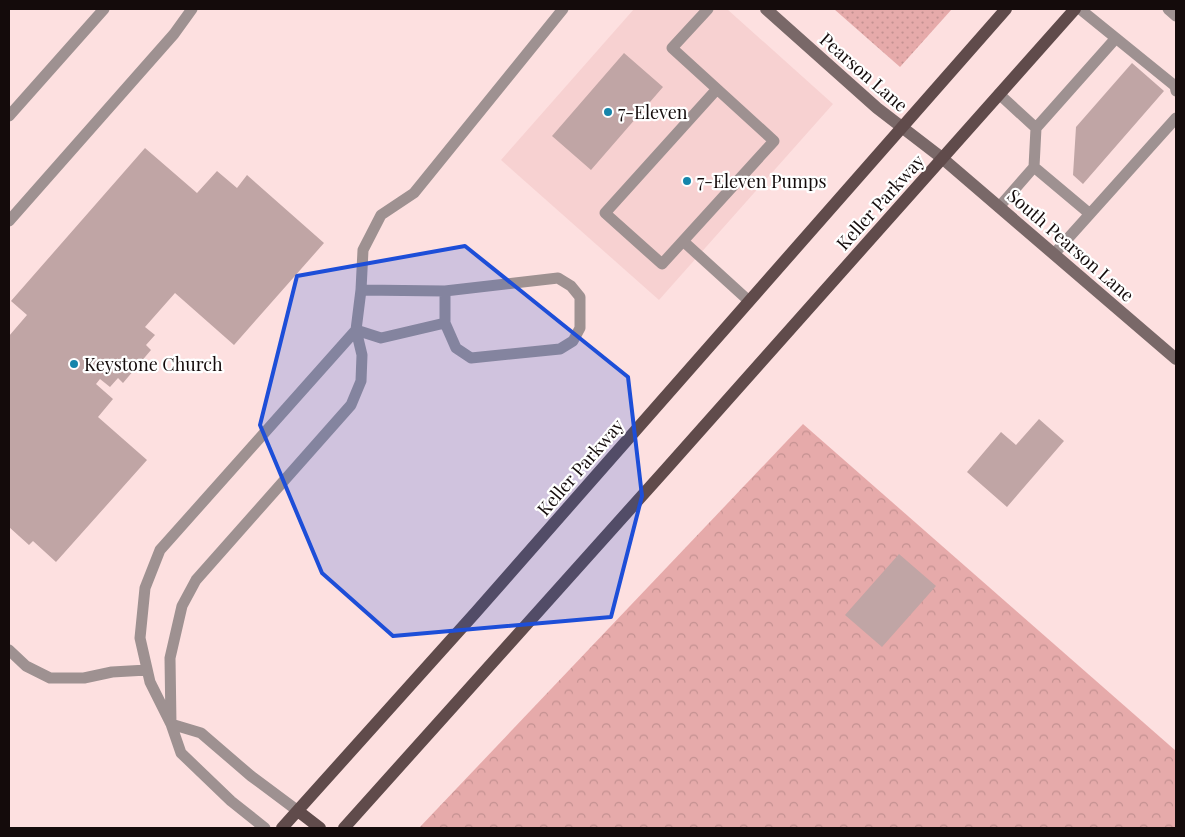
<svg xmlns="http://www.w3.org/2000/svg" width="1185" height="837" font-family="'Playfair Display',serif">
<defs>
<pattern id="grass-dots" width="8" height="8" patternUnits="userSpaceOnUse" patternTransform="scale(1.25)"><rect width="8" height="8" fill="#e6aaaa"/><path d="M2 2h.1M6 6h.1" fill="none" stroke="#c49191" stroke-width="1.8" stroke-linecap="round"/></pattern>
<pattern id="forest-crowns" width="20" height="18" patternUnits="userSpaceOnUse" patternTransform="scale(1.25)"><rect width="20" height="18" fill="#e6aaaa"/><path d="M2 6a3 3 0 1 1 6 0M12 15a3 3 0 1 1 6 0" fill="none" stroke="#c49191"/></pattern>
</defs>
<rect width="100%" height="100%" fill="#fde0e0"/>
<path fill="#f7d1d1" d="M634,9H727L833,104L659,300L501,160Z"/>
<path fill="url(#grass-dots)" d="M834,9H952L900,67Z"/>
<path fill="url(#forest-crowns)" d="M803,424L1176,751V828H419Z"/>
<path fill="#c0a5a5" d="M624,53L663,87L591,170L552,136Z
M1132,63L1164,91L1083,184L1073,175L1076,127Z
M145,148L197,193L217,171L237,188L247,175L324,243L234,345L175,293L145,327L155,335L146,345L151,350L123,383L118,378L110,387L100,379L96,384L113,399L98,417L147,460L56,562L33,541L29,545L9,527V336L27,315L11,301Z
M1039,419L1064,441L1007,507L967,472L1001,432L1016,445Z
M899,554L936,586L882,647L845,615Z"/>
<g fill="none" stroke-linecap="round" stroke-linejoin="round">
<path stroke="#9e9191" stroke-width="11" d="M708,9L672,48L717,89L605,213L662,264L683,241L749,301
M1080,9L1175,86L1176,91
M1168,9L1176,16
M9,116L104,9
M1036,128L1116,38
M1034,167L1090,214
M999,207L1034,167L1036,128L999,94
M9,221L174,34L192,9
M683,241L774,141L717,89
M1054,254L1176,118
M361,290L445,291L558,278L571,286L580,297V328L573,341L560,349L471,358L456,348L445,323V291
M356,330L381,338L445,323
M9,650L26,666L50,678H84L112,672L147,670
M171,724L170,658L182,606L196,580L351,405L361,381L362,355L356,330L361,290L363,250L381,215L414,193L563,9
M171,724L201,733L251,776L298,811
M265,828L231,801L181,753L171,724L150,682L140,638L145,588L160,550L356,330"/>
<path stroke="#796868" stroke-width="12" d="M766,9L877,108L942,158L1176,359"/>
<path stroke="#604b4b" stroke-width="12" d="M298,811L320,828
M282,828L476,612L1006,9
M344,828L666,469L1075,9"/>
</g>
<path fill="#1d4ed8" fill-opacity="0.2" stroke="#1d4ed8" stroke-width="4" stroke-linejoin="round" d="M465,246L628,377L642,496L611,617L393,636L322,573L260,425L297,276Z"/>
<g fill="#1585ab" stroke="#fff" stroke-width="2">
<circle cx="608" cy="112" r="5"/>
<circle cx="687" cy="181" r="5"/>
<circle cx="74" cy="364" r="5"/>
</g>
<g text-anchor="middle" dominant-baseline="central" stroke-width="4.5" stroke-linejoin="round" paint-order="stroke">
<g font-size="18" fill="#140b0b" stroke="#fff">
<text transform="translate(864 72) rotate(41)">Pearson Lane</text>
<text transform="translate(880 202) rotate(-48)">Keller Parkway</text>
<text transform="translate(1071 245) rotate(41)">South Pearson Lane</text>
<text transform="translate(580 467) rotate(-49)">Keller Parkway</text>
</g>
<g font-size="18" fill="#140b0b" stroke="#fff" text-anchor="start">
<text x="618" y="112">7-Eleven</text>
<text x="697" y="181">7-Eleven Pumps</text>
<text x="84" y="364">Keystone Church</text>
</g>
</g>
<rect width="1185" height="837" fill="none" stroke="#140b0b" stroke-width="20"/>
</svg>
